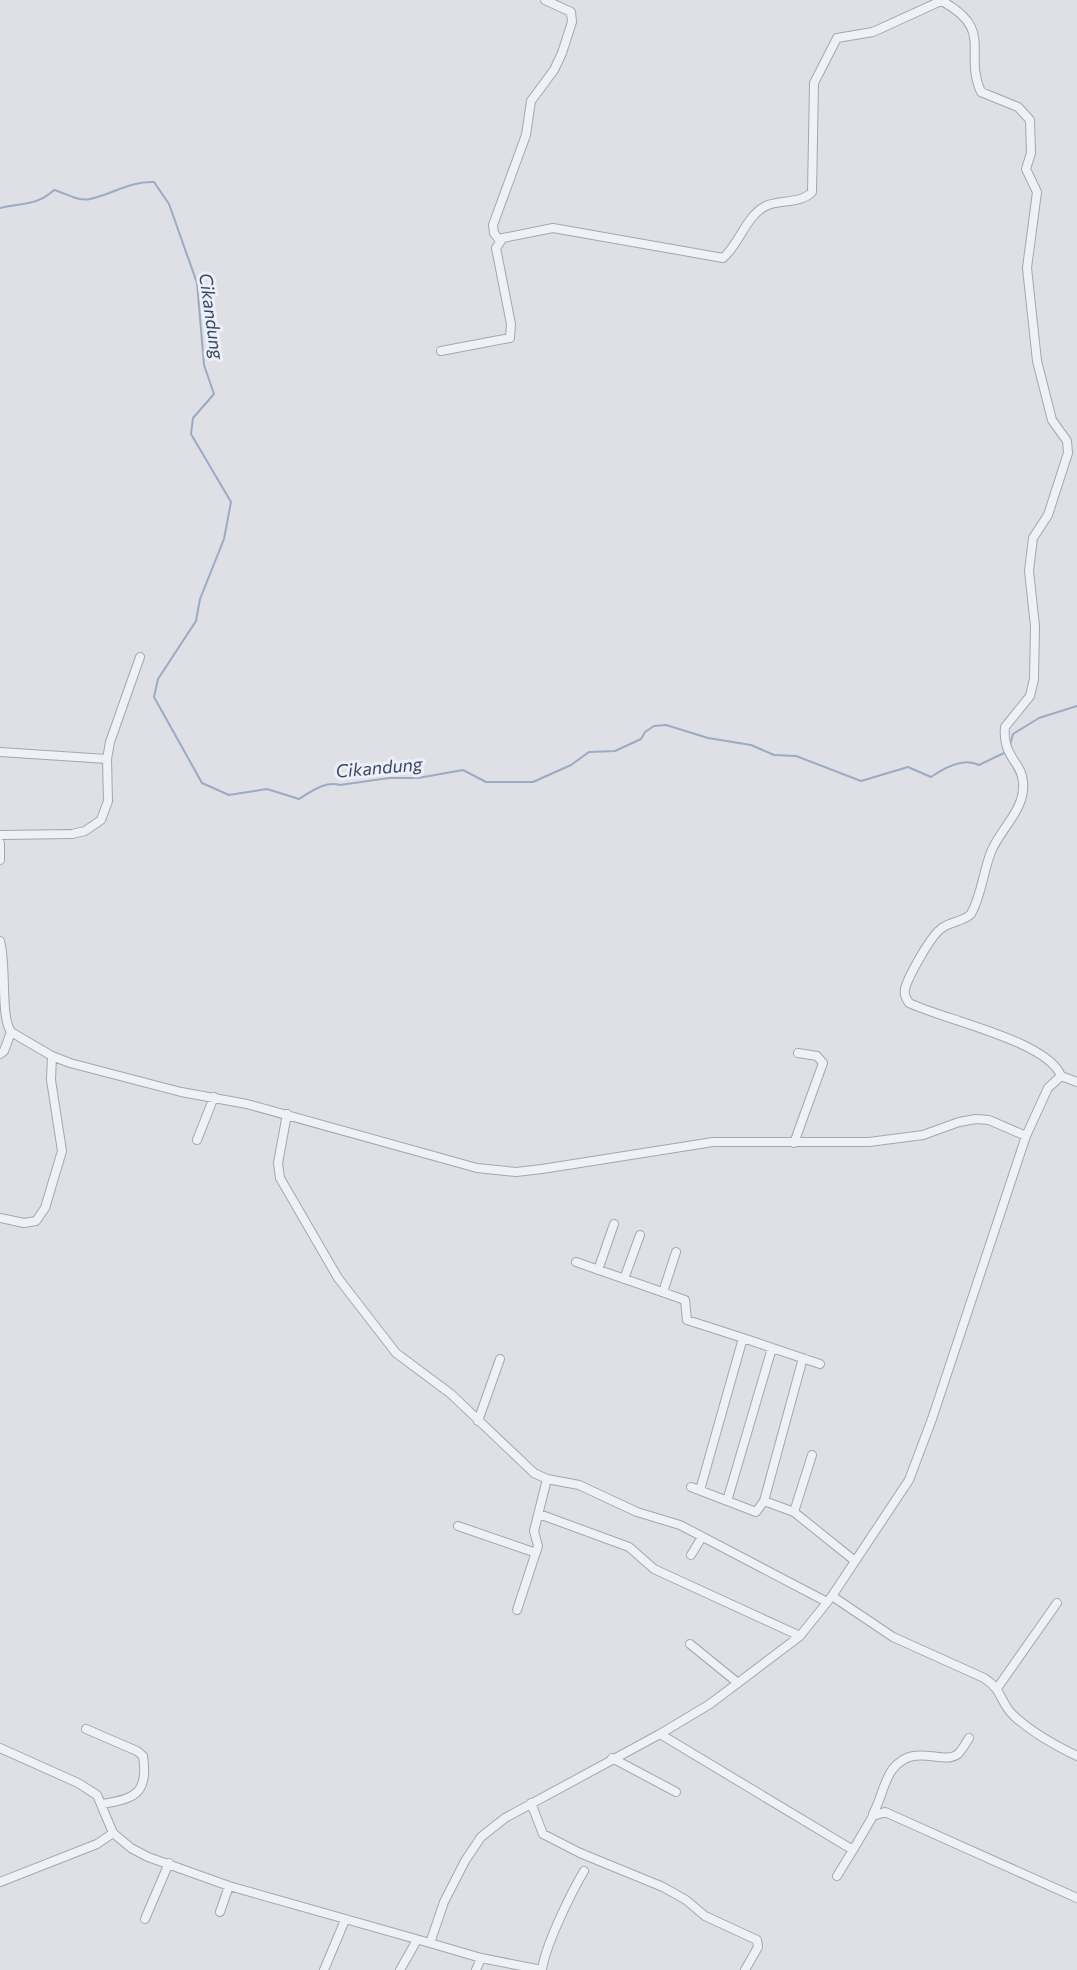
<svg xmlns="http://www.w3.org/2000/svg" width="1077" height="1970" font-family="Commissioner,sans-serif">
<rect width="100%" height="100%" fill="#dee0e6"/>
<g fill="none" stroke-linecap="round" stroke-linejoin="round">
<path stroke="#9caac3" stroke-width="2" d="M0,208C21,203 37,206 54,190C65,193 79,202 90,199C113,194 130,181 154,182L169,204L197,283L204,365L214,394L193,418L191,434L231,502L224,539L200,599L196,621L158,679L154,697L202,783L229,795L267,789L299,799C312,791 325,781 340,785L389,778H418L463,770L486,782H533L571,765L589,752L615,751L641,739L645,732L654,726L666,725L708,738L751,745L774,755L796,756L861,781L908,767L931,777C944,768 964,757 979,765L1006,752
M1010,745L1013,734L1039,718L1077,706"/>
<defs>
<path id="minor" d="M942,1C995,30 963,52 981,92L1018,107L1030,120L1031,153L1026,169L1037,192L1027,268L1037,361L1052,420L1067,441L1068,453L1048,515L1033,538L1029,571L1035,626L1034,679L1030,696L1005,727C1002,757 1022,762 1023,782C1026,809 1000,829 991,852C983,872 982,894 971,914C963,922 951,921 942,928C931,935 908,977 905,989C904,995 906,998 909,1003C945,1020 1048,1041 1061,1076
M500,241L494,233L493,225L526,135L531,101L554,70L562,53L572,22L571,12L545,0
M441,351L510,338L511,324L496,248L503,238L553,228L723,258C739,245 747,213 768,205C782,200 802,203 812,192L814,83L837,38L873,32L943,0
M0,752L107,759
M0,835L72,834L85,831L101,820L108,801L107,759L110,742L140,657
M0,843V860
M0,941C7,967 0,1015 11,1032L52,1056L70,1063L181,1092L247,1104L477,1168L516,1172L542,1169L713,1142H869L923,1135L959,1122L976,1119L989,1120L1026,1136
M0,1054L4,1051L11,1032
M287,1114L278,1163L280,1178L338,1278L396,1353L451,1394L534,1473L547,1479L579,1485L637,1512L680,1525L827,1602
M197,1140L214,1097
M794,1143L823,1063L817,1056L798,1053
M0,1218L24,1223L36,1221L45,1208L62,1151L51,1080L52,1056
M576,1262L685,1300L687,1320L743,1338
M598,1270L614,1224
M624,1279L640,1235
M663,1292L676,1252
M478,1421L500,1359
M812,1455L794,1512L855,1561
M691,1487L756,1512L764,1501L794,1512
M700,1490L743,1338L820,1364
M727,1501L772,1348
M764,1501L803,1358
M539,1514L629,1547L654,1569L800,1636
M458,1526L536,1553
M691,1555L702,1537
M832,1596L893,1637L984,1678C1003,1690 999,1701 1013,1715C1032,1733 1054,1745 1077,1756
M517,1610L538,1546L534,1531L547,1479
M690,1644L738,1683
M998,1687L1057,1603
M86,1729L137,1751L143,1756C149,1794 134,1799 102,1804
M660,1734L853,1850L873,1816L885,1812L1077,1898
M0,1748L78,1783L97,1795L113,1833L131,1848L148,1857L229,1886L430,1943
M612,1758L676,1792
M531,1803L543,1834L580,1853L663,1887L686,1900L705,1916L757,1940L758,1947L745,1970
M873,1814C881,1800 883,1783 892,1770C914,1741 943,1766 958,1754C962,1750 966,1743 969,1738
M584,1871C571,1893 545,1946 542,1970L481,1958L430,1943L444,1902L465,1861L481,1837L505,1818L660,1734L710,1704L800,1636L832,1596L909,1480L932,1419L1026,1136L1048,1088L1061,1076L1077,1082
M837,1876L853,1850
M0,1882L97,1844L113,1833
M220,1912L229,1886
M145,1919L169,1863
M324,1970L345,1920
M400,1970L417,1940
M476,1970L481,1958"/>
</defs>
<use href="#minor" stroke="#a4a7af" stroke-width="10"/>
<use href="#minor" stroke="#f0f1f5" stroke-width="8"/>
</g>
<g text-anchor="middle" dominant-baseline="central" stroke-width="6" stroke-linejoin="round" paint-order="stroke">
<g font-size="18" font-style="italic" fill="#36476b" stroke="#edeff4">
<text transform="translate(212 316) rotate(82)">Cikandung</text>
<text transform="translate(379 767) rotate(-5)">Cikandung</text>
</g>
</g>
</svg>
